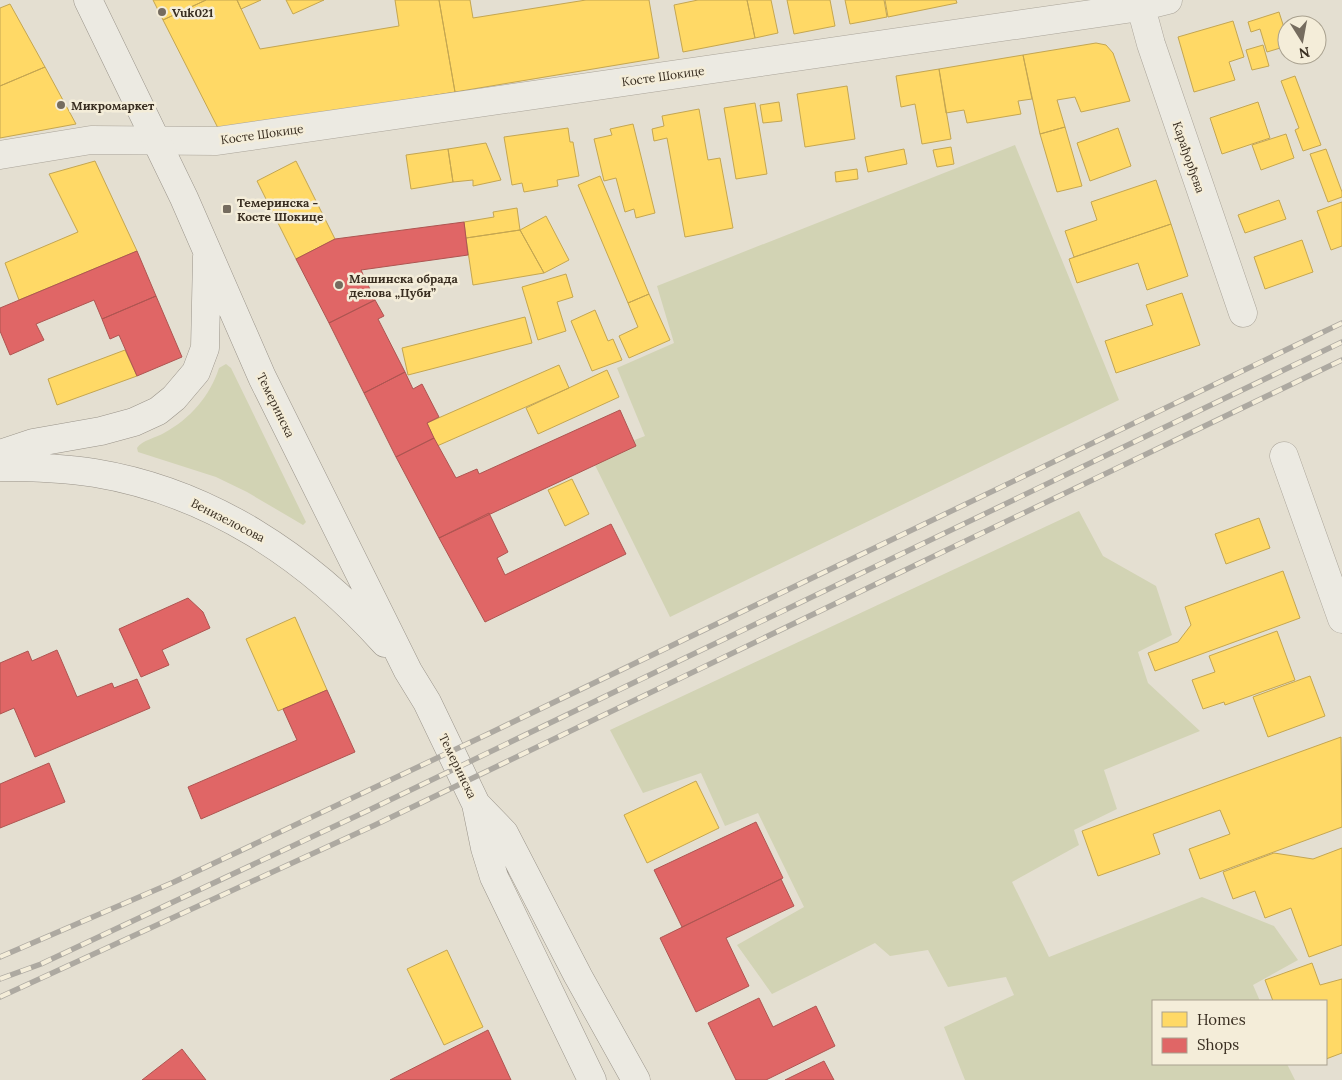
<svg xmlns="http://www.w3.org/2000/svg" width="1342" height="1080" font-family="Lora,serif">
<rect width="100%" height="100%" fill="#e4dfd1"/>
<path fill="#d2d3b4" d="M1015,145L1119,400L670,617L591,457L645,436L617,368L674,343L657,286Z
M226,364L231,368L305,520L306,522L303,525L247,492L216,477L138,452L137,448C142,440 156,438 164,433C190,419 210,396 219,368Z
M1079,511L1103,556L1156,586L1172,635L1138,652L1148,683L1200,731L1104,770L1117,809L1074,830L1079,845L1012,882L1049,957L1202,897L1274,926L1298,960L1253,985L1260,1001H1153V1064H1287L1295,1080H965L944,1027L1014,995L1006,977L948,987L928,950L890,956L875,943L772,994L737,945L804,907L758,813L725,826L701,773L643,793L610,730Z"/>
<path fill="#ffd966" stroke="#c4a651" d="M153,0H206L163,20Z
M206,0H237L260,49L399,26L395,0H439L455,92L219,130L163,20Z
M237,0H261L241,9Z
M286,0H324L293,14Z
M439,0H470L473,18L586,0H649L659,58L455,92Z
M698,0H747L755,38L683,52L674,5Z
M747,0H771L778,33L755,38Z
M787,0H830L835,26L794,34Z
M845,0H884L887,17L850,24Z
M885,0H956L957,3L888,17Z
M10,4L45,67L0,86V8Z
M1279,12L1287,37V46L1267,52L1260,29L1251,32L1248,22Z
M1233,21L1244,57L1229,62L1235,80L1194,92L1178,37Z
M1096,43L1106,45L1113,53L1130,101L1081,112L1075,97L1057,100L1065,127L1040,134L1023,55Z
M1263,45L1269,66L1252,70L1246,50Z
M1023,55L1032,99L1018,101L1021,114L967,123L964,110L946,113L939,69Z
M45,67L76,124L0,138V86Z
M939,69L951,139L922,144L915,104L901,107L896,76Z
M1295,76L1321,145L1303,151L1295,130L1299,128L1281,81Z
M847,86L855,139L805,147L797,94Z
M779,102L782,121L763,123L760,105Z
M1258,102L1270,138L1222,154L1210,118Z
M755,103L767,174L736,179L724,108Z
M699,109L708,160L720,158L733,228L685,237L667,138L654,141L652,129L664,126L662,116Z
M633,124L655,213L636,218L634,209L625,212L616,178L604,181L594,139L612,135L610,129Z
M1065,127L1082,186L1057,192L1040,134Z
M568,128L570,142H573L579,176L557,180L558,186L524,192L522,183L512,185L504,137Z
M1118,128L1131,166L1090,181L1077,143Z
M1286,134L1294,158L1261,170L1252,145Z
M486,143L501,180L473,186V180L453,182L448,149Z
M951,147L954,164L937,167L933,150Z
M448,149L453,182L411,189L406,155Z
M904,149L907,164L868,172L865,157Z
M1326,149L1342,192V197L1328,202L1310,154Z
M95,161L137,251L19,300L5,263L78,232L49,174Z
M296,161L335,239L296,259L257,181Z
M857,169L858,179L836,182L835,172Z
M600,176L649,294L628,303L578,185Z
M1156,180L1171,224L1074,257L1065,231L1097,220L1091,202Z
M1279,200L1286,219L1245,233L1238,215Z
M1342,202V246L1331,250L1317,211Z
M517,208L520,230L466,238L464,222L494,217L493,212Z
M546,216L569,260L544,273L520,230Z
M1171,224L1188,276L1147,290L1138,263L1077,283L1069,259Z
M520,230L544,273L473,285L466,238Z
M1302,240L1313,272L1265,289L1254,257Z
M566,274L573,297L557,302L566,331L538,340L522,287Z
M1182,293L1200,345L1116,373L1105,341L1153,325L1146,305Z
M649,294L670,340L629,358L619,336L638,327L628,303Z
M595,310L608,341L613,339L622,360L592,371L571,321Z
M525,317L532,343L408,375L402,348Z
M125,350L137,376L57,405L48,379Z
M559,365L569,388L437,446L427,423Z
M607,370L619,397L538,434L526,408Z
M572,479L589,514L565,526L548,490Z
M1259,518L1270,548L1226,564L1215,534Z
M1283,571L1300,618L1155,671L1148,653L1178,642L1191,625L1185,607Z
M295,617L327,690L278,711L246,639Z
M1277,631L1295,680L1225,705L1224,702L1203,709L1192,680L1215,672L1209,656Z
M1310,676L1325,716L1268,737L1253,697Z
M1341,737L1342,827L1200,879L1189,849L1230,834L1220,810L1153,834L1160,854L1098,876L1082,831Z
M696,781L719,828L647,863L624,815Z
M1342,848V945L1309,957L1291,908L1265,918L1255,891L1233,899L1223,872L1274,853L1313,859Z
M447,950L483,1027L444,1045L407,969Z
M1312,963L1320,985L1342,979V1053L1326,1059V1001H1273L1265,980Z"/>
<path fill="#e06666" stroke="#ae5551" d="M464,222L468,255L361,270L375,300L329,323L296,259L335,239Z
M137,251L156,296L102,319L94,300L36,324L44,340L10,355L0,331V308Z
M156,296L182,357L137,376L119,335L110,339L102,319Z
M375,300L384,316L378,319L405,372L364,393L329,323Z
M405,372L413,389L422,384L439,417L427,423L434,438L396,457L364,393Z
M620,410L636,446L439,538L396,457L434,438L456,478L477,469L479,474Z
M489,513L508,552L497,558L505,575L611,524L626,554L485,622L439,538Z
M188,598L203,612L210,628L162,650L169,665L141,677L119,629Z
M57,650L77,697L112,683L114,688L137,679L150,708L35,757L14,708L0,714V663L28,651L32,661Z
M327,690L355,752L201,819L188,787L297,740L283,709Z
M49,763L65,802L0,828V784Z
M756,822L783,878L682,927L654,870Z
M781,879L794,906L726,938L749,986L696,1012L660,938Z
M759,998L773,1027L816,1006L835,1046L766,1080H736L708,1023Z
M488,1030L511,1080H390Z
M182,1049L206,1080H142Z
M824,1061L834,1080H785Z"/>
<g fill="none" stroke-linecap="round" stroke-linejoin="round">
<defs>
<path id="minor" d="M1139,0L1151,44L1243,313
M0,155L91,140L217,141L1140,7L1168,0
M1284,456L1342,619"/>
<path id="secondary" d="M88,0L184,198L262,377L408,671L427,702L476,804L485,848L494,877L592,1080
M0,454L33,443L101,431L134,422L158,411L174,398L196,372L205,348L207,257
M0,467C31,467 64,468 95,473C210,492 308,557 385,643
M476,804L504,833L578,976L636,1080"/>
</defs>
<use href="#minor" stroke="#aaa499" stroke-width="29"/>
<use href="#secondary" stroke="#9a948a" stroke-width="29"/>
<use href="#minor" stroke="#eceae2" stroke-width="28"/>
<use href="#secondary" stroke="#eceae2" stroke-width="28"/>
<defs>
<path id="rail" d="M0,957L174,882L488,734L1342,323
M0,979L41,964L367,811L1342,342
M0,997L375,825L1342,360"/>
</defs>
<use href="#rail" stroke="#ada9a1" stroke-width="5.5"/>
<use href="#rail" stroke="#f4edd9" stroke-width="4" stroke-dasharray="11" stroke-linecap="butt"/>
</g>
<g fill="#756c5f" stroke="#f4edd9" stroke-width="2">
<circle cx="162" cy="12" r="5"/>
<circle cx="61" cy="105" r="5"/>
<rect x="222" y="204" width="10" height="10" rx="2.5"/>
<circle cx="339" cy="285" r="5"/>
</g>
<g text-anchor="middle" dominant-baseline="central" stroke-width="5" stroke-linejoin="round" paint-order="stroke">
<g font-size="12" font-weight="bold" fill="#392e21" stroke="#f4edd9" text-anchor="start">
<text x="172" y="12">Vuk021</text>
<text x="71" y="105">Микромаркет</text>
<text x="237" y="202">Темеринска -<tspan x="237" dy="14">Косте Шокице</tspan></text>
<text x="349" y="278">Машинска обрада<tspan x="349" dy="14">делова „Цуби”</tspan></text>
</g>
<g font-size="12" fill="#392e21" stroke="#f4edd9">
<text transform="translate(663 76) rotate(-8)">Косте Шокице</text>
<text transform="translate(262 134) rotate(-8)">Косте Шокице</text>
<text transform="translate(1189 157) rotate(71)">Карађорђева</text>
<text transform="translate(276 405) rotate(64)">Темеринска</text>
<text transform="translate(228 520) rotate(27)">Венизелосова</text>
<text transform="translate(458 766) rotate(64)">Темеринска</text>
</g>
</g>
<rect x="1152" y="1000" width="175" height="65" fill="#f4edd9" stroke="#a9a18f"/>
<rect x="1162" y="1012" width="25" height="15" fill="#ffd966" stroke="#a9a18f"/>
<text x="1197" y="1025" font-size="15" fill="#392e21">Homes</text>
<rect x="1162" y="1038" width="25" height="15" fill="#e06666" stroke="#a9a18f"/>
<text x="1197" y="1050" font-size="15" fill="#392e21">Shops</text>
<g transform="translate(1302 40) rotate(169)"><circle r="24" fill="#f4edd9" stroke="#a9a18f"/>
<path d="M0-4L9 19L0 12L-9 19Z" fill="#756c5f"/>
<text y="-8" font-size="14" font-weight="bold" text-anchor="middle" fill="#392e21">N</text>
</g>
</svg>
